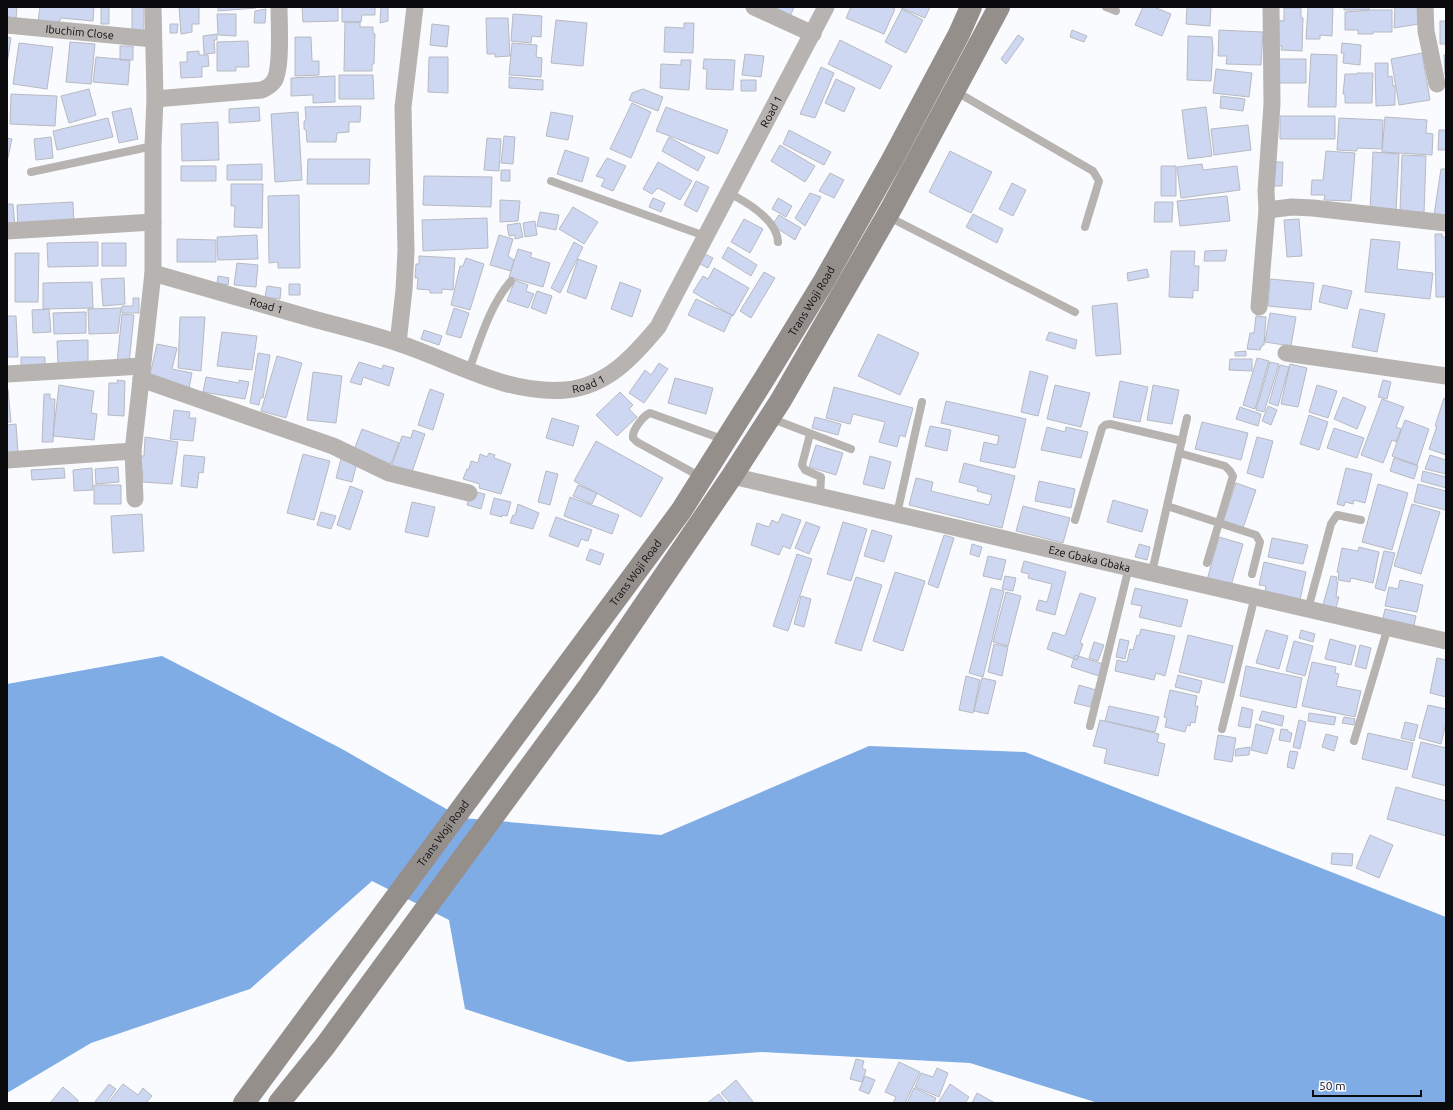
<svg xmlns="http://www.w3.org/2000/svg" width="1453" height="1110" font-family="Ubuntu,sans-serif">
<rect width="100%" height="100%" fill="#fafbff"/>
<path fill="#7face5" d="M162,656L342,749L462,818L661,835L869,746L1025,752L1446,917V1103H1098L970,1063L761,1052L628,1062L465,1009L449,920L372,881L250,989L91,1043L7,1093V684Z"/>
<path fill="#ced7f2" stroke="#b7bac1" d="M7,7H17L16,18L7,17Z
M40,7H94L93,21L61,18L58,24L38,22Z
M101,7H109V24H101Z
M132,7H144V32H132Z
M179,7H199V24H192V32L181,34Z
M218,7H256V8L218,11Z
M302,7H338V21L303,22Z
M342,7H375V15H362L361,22H342Z
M381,7H388V21L380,23Z
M774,7H794L790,17Z
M851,7H891L895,9L884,34L846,18Z
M899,7H930L925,18Z
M1143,7H1154L1171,14L1162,36L1135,25Z
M1187,7H1211L1210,26L1186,24Z
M1308,7H1333L1332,36L1320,35V39H1306Z
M1344,7H1369V10H1344Z
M1395,7H1418L1419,24L1394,28Z
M1284,8H1301V18H1303L1302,51L1281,50L1282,46H1274L1275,20L1284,21Z
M266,9L265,23H254L255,11Z
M902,9L923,20L906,53L885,42Z
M1372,10H1392V32H1373V34H1358V30H1345V12Z
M217,14H236V36L218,35Z
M513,14L542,16L541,37L532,36L531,43L511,41Z
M486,18H508L510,56L495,57V54H487Z
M556,20L587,23L583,66L551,63Z
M1440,21H1446V44H1440Z
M345,22H360V27H373V34H375L374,64H372V71H344Z
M684,23H694L693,53L664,52L665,27L684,28Z
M170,24H178L177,33H170Z
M432,24L449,26L447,47L430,45Z
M1072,30L1087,36L1084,42L1070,37Z
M1219,30L1263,32L1261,65L1226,64L1227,56H1218Z
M217,34V40H214L215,53L204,54L203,36Z
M1018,35L1024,39L1006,64L1001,59Z
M1188,36L1212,37L1213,49L1211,81L1187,80Z
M7,37L11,38L7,64Z
M295,37H311L312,61H319V75L295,76Z
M840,40L892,66L880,89L828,64Z
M248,41L249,67H236V71H217V42Z
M70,42L95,44L91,84L66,82Z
M19,43L53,47L47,89L13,84Z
M512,43L537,45L536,57L542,58L541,77L509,75Z
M1342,43L1361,45L1360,65L1343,63L1344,53H1341Z
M120,46H133V60H120Z
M199,51V55H208L209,66L202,67V77L181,78L180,62H187V52Z
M1422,53L1430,100L1399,105L1391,59Z
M745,54L764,56L761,77L742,75Z
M1311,54L1337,55L1336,107H1308Z
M1444,55H1446V75H1445Z
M96,57L130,60L128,85L93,82Z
M429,57H448V93L428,92Z
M704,59L735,60L733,90L706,89L707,69H703Z
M1279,59H1306V83H1279Z
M681,60H691L689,90L660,88L661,64L681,65Z
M1375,63H1388V77L1392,76L1393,86H1395V105L1376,106Z
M821,67L834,73L815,118L800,114Z
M1216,69L1252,73L1249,97L1213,93Z
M1357,73H1373L1372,103H1345V94H1343L1345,74H1357Z
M339,75H373L374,99H339Z
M335,76V102L313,103V95L291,96V78Z
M509,77L543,80V90L509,88Z
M836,79L855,88L844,112L825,103Z
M741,80H756V91H741Z
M89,89L96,115L69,123L61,96Z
M643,89L663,97L658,111L629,100L632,93Z
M11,94L57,96L55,126L10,124Z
M1221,96L1245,99L1243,111L1220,108Z
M632,103L651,112L631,158L610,149Z
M361,106L360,122H349V132L337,133L336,142H307L306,130L304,129V121L306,120L305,107Z
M259,107L260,121L229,123V109Z
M666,107L728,130L718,154L656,131Z
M1206,107L1212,156L1188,159L1182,110Z
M131,108L138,139L119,143L112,112Z
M298,112L302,180L275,182L271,114Z
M551,112L573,116L568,140L546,136Z
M1280,116H1335V139H1280Z
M1385,117L1427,120L1426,133L1433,134L1432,155L1382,152Z
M108,118L113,137L57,150L53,131Z
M1339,118L1383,120L1382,149L1357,148V151L1337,150Z
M218,122L219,160L182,161L181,124Z
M1248,125L1251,150L1214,155L1211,129Z
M789,130L831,152L824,165L783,144Z
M1439,130H1446V150H1438Z
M504,136L515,137L513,164L501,163Z
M51,137L53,158L36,160L34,139Z
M669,137L705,157L698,171L662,151Z
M7,138L12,139L7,162Z
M487,138L501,139L499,171L484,170Z
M780,145L815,166L805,182L771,161Z
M565,150L589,158L582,182L557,174Z
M950,151L992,172L971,213L929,192Z
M1326,151L1355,153L1351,201L1324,200L1325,195H1311L1312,180H1323Z
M1373,152L1399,154L1396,211L1370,210Z
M1402,155L1426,156L1424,213L1400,212Z
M607,158L626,166L613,191L601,186L605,179L596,176Z
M308,159H370L369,184H307Z
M658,162L692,181L680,200L658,188L652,194L643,189Z
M1268,162H1283L1282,186H1268Z
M262,164V180H227V165Z
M1202,164L1203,170L1237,166L1240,190L1181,198L1177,167Z
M181,166H216V181H181Z
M1161,166H1176V196H1161Z
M1441,169H1446V218L1434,215Z
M501,170H510V181H501Z
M830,173L844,180L834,198L819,191Z
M424,176L492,177L491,207L423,205Z
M696,181L709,187L697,212L684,205Z
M1012,183L1026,190L1013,216L999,209Z
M231,184H263L262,228L234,227L235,206H231Z
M810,193L821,197L805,226L795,218Z
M299,195L300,268H278V262L269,263L268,196Z
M1227,196L1230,221L1180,226L1177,201Z
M653,198L665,203L661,212L649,207Z
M778,198L792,206L786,217L772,209Z
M500,200L520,201L518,221L500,222Z
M73,202L74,227L18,231L17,205Z
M1155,202H1173L1172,222H1154Z
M7,204H13L15,226H7Z
M573,207L598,222L584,244L559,229Z
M540,212L559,215L556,230L537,226Z
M973,214L1003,229L997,243L966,227Z
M779,215L801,228L795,240L772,225Z
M487,218L488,248L423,251L422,220Z
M744,219L763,229L750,253L731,242Z
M1299,219L1302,256L1287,257L1284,220Z
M535,221L537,235L525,237L523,223Z
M520,223L523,237L515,239V235L509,236L507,225Z
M1435,234H1442V237H1446V297H1436Z
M257,235L258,259L218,260L217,237Z
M499,235L513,239L508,256L514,260L511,271L490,265Z
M177,239L216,240V262H177Z
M1371,239L1400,242L1397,269L1433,273L1430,299L1365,292Z
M98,242V266L48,267L47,243Z
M574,242L583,247L560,293L551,288Z
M102,243H126V266H102Z
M728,247L757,265L751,276L722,258Z
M518,249L532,253L530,257L550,263L543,287L509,277Z
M1227,250L1225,261H1204L1205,251Z
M1171,251H1195L1194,266H1199L1198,291L1193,290V298L1169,297Z
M15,253H39L38,302H15Z
M705,254L713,258L708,268L700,264Z
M419,256L455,258L453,290L442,289V293H430V290L417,289L418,278H415L416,264H419Z
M466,258L484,264L470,310L451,305L460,266H463Z
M578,259L597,266L586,299L567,292Z
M237,263L258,265L256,287L234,285Z
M714,268L749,288L733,316L693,292L703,276L708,279Z
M1147,269L1149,277L1128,281L1127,273Z
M764,272L775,278L751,318L740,311Z
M218,276L229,278L228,285L217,283Z
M124,278L125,304L103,306L101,279Z
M1270,279L1314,283L1311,310L1268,306Z
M515,280L528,285L526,291L534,294L528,308L507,301Z
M92,282L93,308L43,309V283Z
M620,282L641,290L632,317L611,309Z
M289,284H300V295H289Z
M1323,285L1352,291L1347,309L1319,302Z
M267,286L281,288L280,299L265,297Z
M537,291L552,296L546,314L531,308Z
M133,298H139V313H122V306H133Z
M696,299L732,315L724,332L688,315Z
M1117,303L1121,354L1096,356L1092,306Z
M121,308L118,333L89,334L88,309Z
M454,308L469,313L461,338L446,334Z
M49,309L51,332L33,333L32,310Z
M1360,309L1385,314L1377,352L1352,347Z
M86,312V333L54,334L53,313Z
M1270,313L1296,317L1291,346L1265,342Z
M122,314L134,315L129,364L117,363Z
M7,316H16L18,357H7Z
M1256,316L1266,317L1264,345H1262L1260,350L1247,349L1250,333H1254Z
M180,317H205L201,371L178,368Z
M424,330L442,336L439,345L421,339Z
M222,332L257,336L252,370L217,366Z
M1049,332L1077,340L1075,349L1046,340Z
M878,334L919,353L900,395L858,376Z
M88,340V363L58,365L57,341Z
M157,344L177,348L172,369L192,373L189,388L149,379Z
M1246,351V356H1235V352Z
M258,353L270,355L263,398H260L259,405L250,403Z
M277,356L302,363L286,418L261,411Z
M21,357H45V368H21Z
M1257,358L1269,361L1255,409L1243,405Z
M1230,359H1252V371L1229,370Z
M359,362L382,369L383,365L394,368L389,386L363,377L361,385L350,382Z
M1270,362L1279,364L1264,412L1256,410Z
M659,363L668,369L644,403L629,393L645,370L651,375Z
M1290,364L1307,368L1298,407L1281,404Z
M1280,365L1289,367L1278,406L1269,403Z
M1030,371L1048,376L1038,416L1021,412Z
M313,372L342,376L336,423L307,420Z
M206,377L239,383V380L249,382L245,399L203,392Z
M675,378L713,388L706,414L668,403Z
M117,380L125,381L124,416L108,415L109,383H118Z
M1383,380L1391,382L1387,399L1378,397Z
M1120,381L1148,387L1140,422L1113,417Z
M59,385L94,391L91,413L97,414L94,440L53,436Z
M1055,385L1090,393L1081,427L1047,419Z
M1153,385L1179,390L1172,424L1147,420Z
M1317,385L1337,391L1328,418L1309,412Z
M834,387L913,408L905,437L900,435L897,447L879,442L885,422L853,414L850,424L826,418Z
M8,389L11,422H7V390Z
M430,389L444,394L433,430L418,425Z
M620,392L633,405L629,409L637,417L617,436L596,415Z
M44,394H50V399H55L53,442H42Z
M1343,397L1366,407L1357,429L1334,419Z
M1444,398L1446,399V455L1429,449L1437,426H1435Z
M1382,399L1404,407L1396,427L1401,429L1396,442L1392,440L1383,463L1361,455Z
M946,401L1026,419L1015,468L980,461L984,442L997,445L999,436L941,423Z
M1268,406L1277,410L1271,425L1262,421Z
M1240,407L1261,414L1258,426L1236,419Z
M174,410L190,412L189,418H196L193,441L170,439Z
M1309,415L1328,422L1319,450L1300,444Z
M815,417L841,424L838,435L812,428Z
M552,418L579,426L573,446L546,438Z
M1405,420L1429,429L1417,465L1392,456Z
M1202,422L1248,433L1241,460L1195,449Z
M16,424L18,453L7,454V425Z
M930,426L951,430L947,451L925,446Z
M1047,427L1065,432L1066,427L1088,432L1081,458L1041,450Z
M1334,428L1364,438L1357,458L1327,448Z
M362,429L399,443L391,464L354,450Z
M413,430L425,434L411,475L391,468L402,436L411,438Z
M145,437L178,442L172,484L142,482L143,471L140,470L138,456H144Z
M1257,437L1273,441L1263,478L1247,473Z
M596,441L663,478L641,517L574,481Z
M816,445L843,453L836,475L809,467Z
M489,453L495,455L494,458L511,464L501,494L479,488L480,484L463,479L467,469H469L471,461L478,463L480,454L487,457Z
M303,454L330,461L314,520L287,513Z
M184,455L205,457L203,473L199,472L197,488L181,486Z
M1430,455L1446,460V474L1425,469Z
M870,456L891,462L884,489L863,484Z
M1394,458L1418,466L1414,479L1390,471Z
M341,459L357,463L352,482L336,478Z
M964,463L1015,476L1002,528L909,505L916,478L933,482L931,491L989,505L992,495L977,491L978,487L959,482Z
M118,467L119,482L96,484L95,469Z
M64,468L65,478L32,480L31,470Z
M92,468L93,490L74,491L73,470Z
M1346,468L1372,474L1365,503L1354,500L1353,504L1345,502L1344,506L1337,504Z
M546,471L558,474L550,505L538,502Z
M1423,471L1446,477V488L1421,481Z
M1039,481L1075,489L1071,508L1035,501Z
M1236,483L1256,490L1243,528L1223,521Z
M1378,484L1408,493L1392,550L1362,542Z
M1418,484L1446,491V510L1414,502Z
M94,485H121V504H94Z
M578,485L597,493L592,504L573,496Z
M350,486L363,491L350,530L337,525Z
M471,491L485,494L481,509L467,505Z
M570,497L619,515L612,534L564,516Z
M494,498L511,502L507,516L502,515V517L490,514Z
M1113,500L1148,510L1142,532L1107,522Z
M412,502L435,507L428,537L405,532Z
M518,504L539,513L533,529L510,523L513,515L515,516Z
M1412,504L1440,512L1421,574L1394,566Z
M1023,506L1070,518L1063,543L1016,531Z
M321,512L336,516L331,529L317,525Z
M142,514L144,551L113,553L111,516Z
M782,514L801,520L790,549L783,546L779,555L751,545L757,523L769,527L772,520L778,523Z
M556,517L592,530L588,541L581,539L578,547L549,536Z
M806,522L820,527L809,554L795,548Z
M843,522L867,529L851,581L827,574Z
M872,530L892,536L884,562L864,556Z
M944,535L954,538L938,588L928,584Z
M1219,537L1243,544L1231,586L1207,580Z
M1272,538L1308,545L1303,564L1268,557Z
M972,544L982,547L979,557L970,554Z
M1139,544L1150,547L1147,560L1135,557Z
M1359,547L1379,552L1373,583L1351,578L1350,582L1338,580L1339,573L1337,572L1342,548L1358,551Z
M590,549L604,554L600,565L586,560Z
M1384,551L1395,553L1385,591L1375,588Z
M797,554L812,559L788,631L773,626Z
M988,556L1006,560L1001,580L983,576Z
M1024,561L1066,572L1055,615L1036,610L1039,600L1047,602L1052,584L1028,578L1029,574L1021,572Z
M1264,562L1306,572L1300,600L1265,592L1266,586L1259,585Z
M895,572L925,581L903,651L873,641Z
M1005,576L1016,578L1013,591L1002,589Z
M1331,576L1337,577L1336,581L1338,582L1336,597H1339L1335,611L1322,608Z
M856,577L882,585L861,651L835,643Z
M1400,580L1423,585L1417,612L1385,606L1389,587L1398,589Z
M991,588L1004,591L983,677L969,673Z
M1135,588L1188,600L1181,627L1139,617L1142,606L1131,604Z
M1006,592L1021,596L1008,646L993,642Z
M1080,593L1096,598L1080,643L1083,644L1077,660L1047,649L1053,632L1065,636Z
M801,596L811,599L804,627L794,624Z
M1385,609L1416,616L1413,630L1382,623Z
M1141,629L1175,636L1165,676L1156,673L1154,680L1115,671L1117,660L1127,662L1130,649L1133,650L1137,635L1139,636Z
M1266,630L1288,636L1279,669L1256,663Z
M1301,630L1315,634L1313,642L1299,638Z
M1188,635L1233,646L1224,683L1179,672Z
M1120,639L1129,641L1125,659L1116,657Z
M1330,639L1356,646L1351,665L1325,659Z
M1294,641L1313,646L1305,676L1286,671Z
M1094,642L1104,645L1098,661L1089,658Z
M994,644L1008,647L1002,676L988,672Z
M1360,645L1371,648L1366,669L1355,666Z
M1075,655L1103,664L1099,676L1071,667Z
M1437,658L1446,660V697L1430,693Z
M1312,662L1336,667L1335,673L1339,674L1336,686L1361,691L1355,717L1302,706Z
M1246,666L1302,678L1296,708L1240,696Z
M1178,675L1202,681L1199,693L1175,687Z
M966,676L980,680L973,713L959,710Z
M982,678L996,681L988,714L974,711Z
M1079,685L1096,690L1090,707L1074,703Z
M1170,690L1197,696L1195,706H1198L1195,723L1191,722L1190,726L1187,725L1185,732L1165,727L1167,718L1164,717Z
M1428,705L1446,709V723L1441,744L1419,738Z
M1109,706L1159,717L1155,732L1105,721Z
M1242,707L1253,710L1250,728L1238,726Z
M1262,711L1284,716L1282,726L1259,720Z
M1309,713L1336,717L1334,725L1308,721Z
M1344,717L1355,719L1354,725L1342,723Z
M1100,720L1159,734L1157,742L1165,744L1158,776L1104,763L1107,749L1093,746Z
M1299,720L1306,722L1300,749L1293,747Z
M1405,722L1418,725L1414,741L1401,738Z
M1256,724L1274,729L1267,754L1251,750Z
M1281,729L1288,730V732L1292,733L1290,742L1279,740Z
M1368,733L1413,743L1407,770L1362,759Z
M1326,734L1338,737L1334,751L1322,747Z
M1218,735L1236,738L1232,762L1214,759Z
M1421,742L1446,748V786L1412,777Z
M1250,747L1249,755L1235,756L1236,749Z
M1290,751L1298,752L1294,769L1287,767Z
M1396,787L1446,801V836L1387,819Z
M1370,835L1393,845L1379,878L1356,868Z
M1332,853L1353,854L1352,866L1331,864Z
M856,1059L864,1061L862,1068L866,1070L862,1082L850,1079Z
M899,1062L920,1072L905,1103H893L896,1097L885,1092Z
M937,1068L948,1073L939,1097L915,1087L921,1073L933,1077Z
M865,1076L875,1080L869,1094L859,1090Z
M736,1080L754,1103H730L721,1093Z
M109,1084L116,1089L106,1103H94Z
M123,1084L138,1095L143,1088L152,1096L146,1103H108Z
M950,1084L969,1097L965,1103H938Z
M63,1087L78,1100L77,1103H50Z
M914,1088L936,1098L934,1103H907Z
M977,1093L995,1103H972Z
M719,1094L726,1103H707Z"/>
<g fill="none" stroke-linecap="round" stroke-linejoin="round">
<path stroke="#b6b3b0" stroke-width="8" d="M1106,7L1116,11
M955,91L1093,171L1099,181L1085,227
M31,172L153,146
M551,181L705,236
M727,192C745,201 777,219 778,242
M887,216L1075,312
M469,370C480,340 490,305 511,281
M770,418L851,449
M810,434L802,465L805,470L821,477L820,496
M1179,453L1225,466L1230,471L1233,476L1207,563
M701,477L637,442L633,438C632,430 643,416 650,413L725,440
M1167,506L1256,535L1260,542L1252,574
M897,514L922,402
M1075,520L1102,428L1105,425L1110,424L1182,441
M1152,572L1187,418
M1308,609L1331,524L1337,515L1361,520
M1090,726L1129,567
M1222,729L1255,596
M1354,741L1388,627"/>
<g stroke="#b6b3b0" stroke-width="17">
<path d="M754,7L813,34"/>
<path d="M1425,7L1426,31L1437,84"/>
<path id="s1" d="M7,25L153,39"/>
<path d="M155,99L262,90C266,88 271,86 274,81C282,69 279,23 279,7"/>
<path d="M1267,210L1292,207L1313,208L1446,223"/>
<path d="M7,231L153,222"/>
<path id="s2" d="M153,273C208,289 262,304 317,320C344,327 372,334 398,343C453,361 506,395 566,390C607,386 633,357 658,327L826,7"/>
<path d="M1259,307L1267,210L1266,191L1272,104L1271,7"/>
<path d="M398,343L404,290L406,251L403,107L415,7"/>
<path d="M1286,353L1446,376"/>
<path d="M7,374L142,366"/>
<path d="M141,379L333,446L389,473L469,493"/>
<path d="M7,460L133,451"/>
<path id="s3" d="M732,476L1446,641"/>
<path d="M135,499L133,451L153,273V146L155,99L153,7"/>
</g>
<g stroke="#958f8c" stroke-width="22">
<path id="s4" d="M244,1103L681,511L766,376L824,281L891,162L959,34L971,7"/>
<path d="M279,1103L325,1046L589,686L732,476L781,400L892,207L999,7"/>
</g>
</g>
<g text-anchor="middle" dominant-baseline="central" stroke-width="3" stroke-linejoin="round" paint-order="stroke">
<g font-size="11" fill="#0b0b0e" stroke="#fafbff">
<text stroke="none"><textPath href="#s1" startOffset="73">Ibuchim Close</textPath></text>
<text stroke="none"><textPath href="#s2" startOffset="789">Road 1</textPath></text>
<text stroke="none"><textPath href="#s4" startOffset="983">Trans Woji Road</textPath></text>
<text stroke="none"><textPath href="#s2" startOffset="118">Road 1</textPath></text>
<text stroke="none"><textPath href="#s2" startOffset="454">Road 1</textPath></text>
<text stroke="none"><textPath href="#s3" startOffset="367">Eze Gbaka Gbaka</textPath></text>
<text stroke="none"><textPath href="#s4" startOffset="659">Trans Woji Road</textPath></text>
<text stroke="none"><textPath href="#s4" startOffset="335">Trans Woji Road</textPath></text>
</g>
</g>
<rect width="1453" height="1110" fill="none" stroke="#0b0b0e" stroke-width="16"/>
<path d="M1313 1090v6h108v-6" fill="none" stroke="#0b0b0e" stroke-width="2"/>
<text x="1319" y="1090" font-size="12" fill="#0b0b0e" stroke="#fafbff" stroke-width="3" paint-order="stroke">50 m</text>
</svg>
